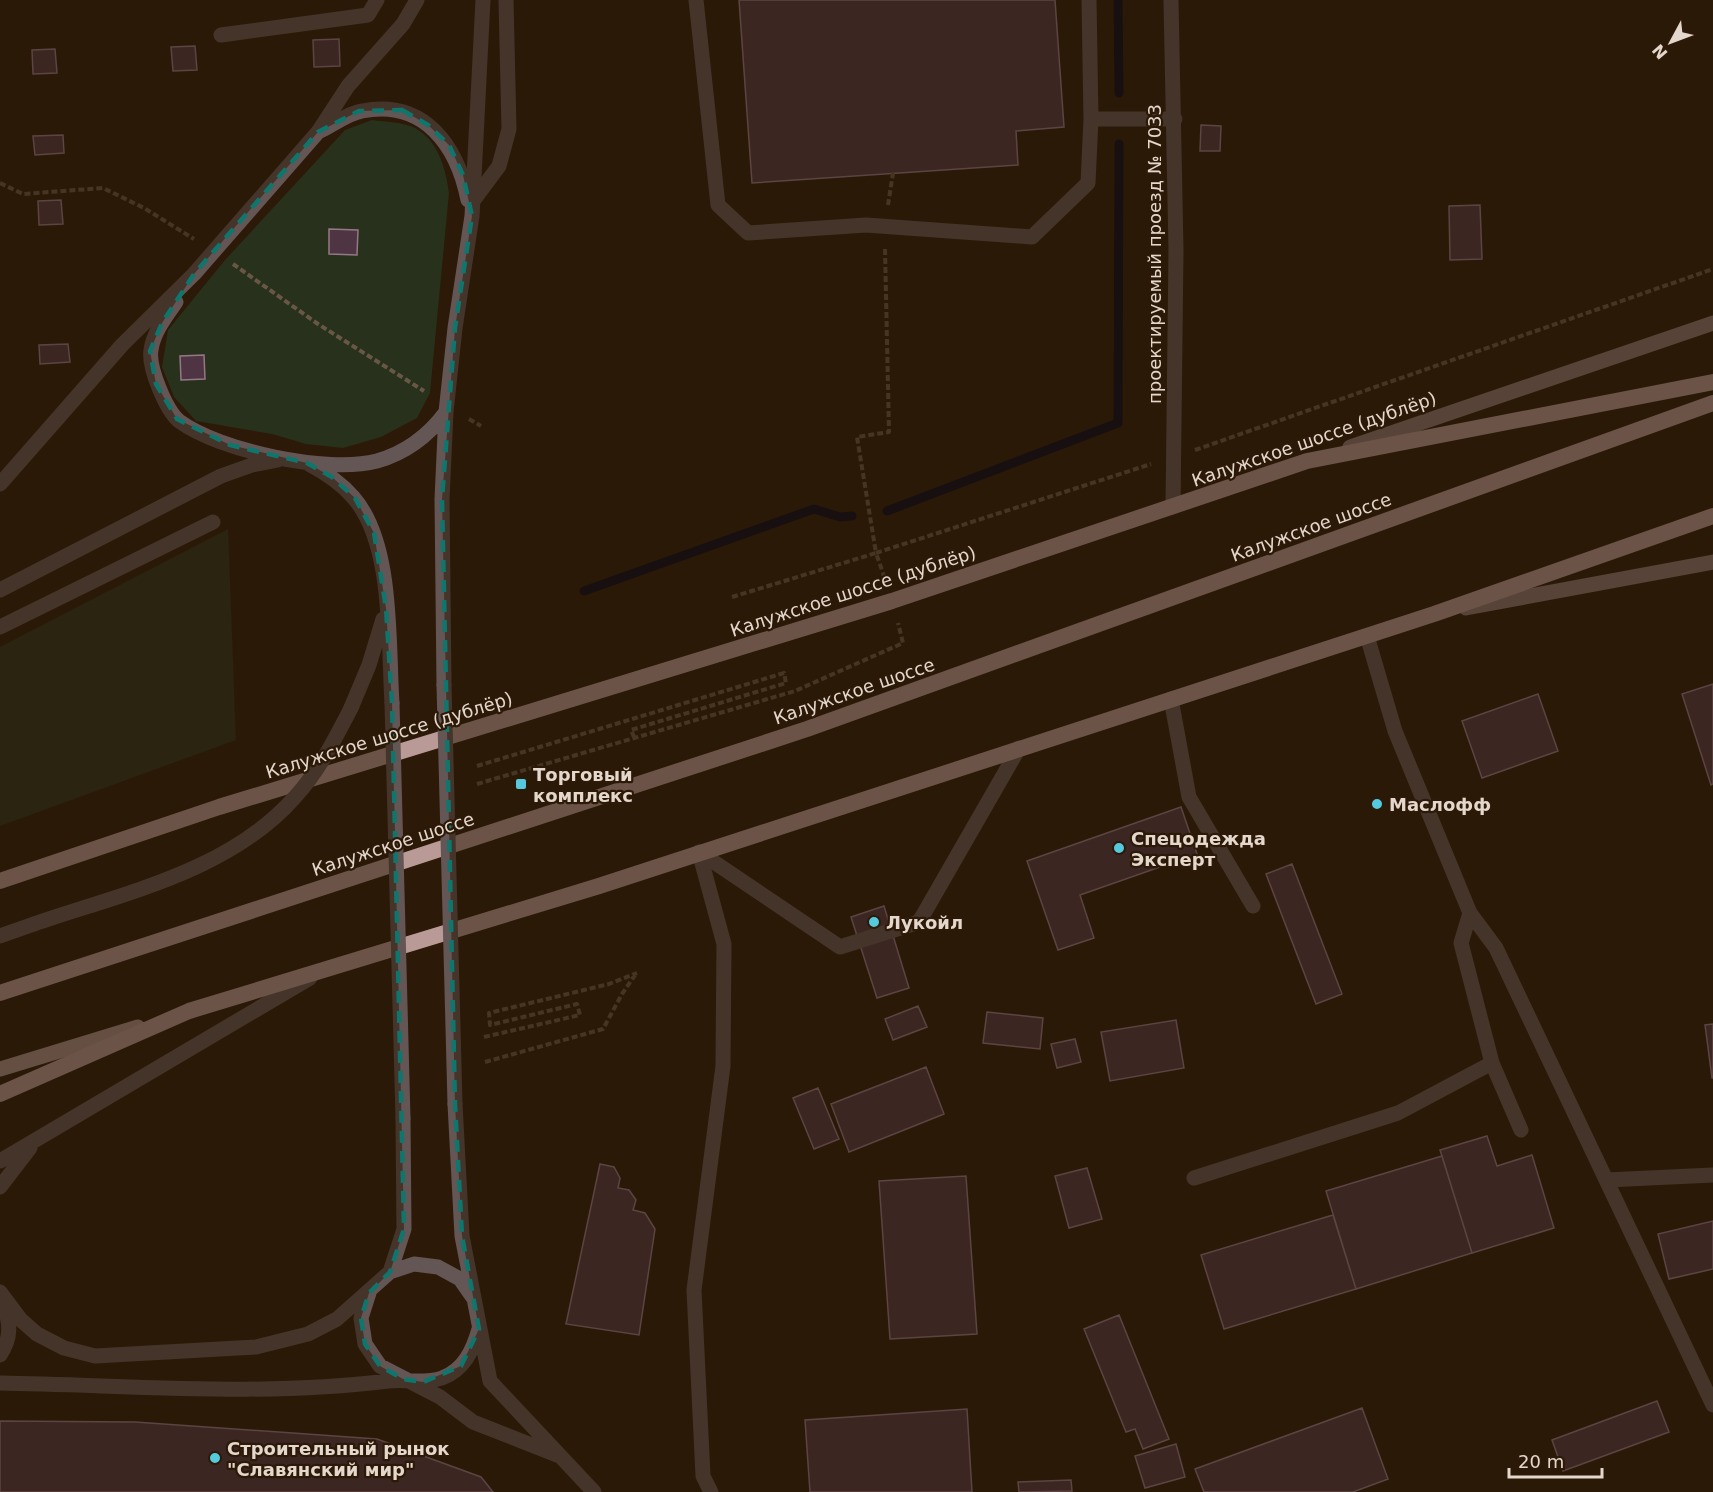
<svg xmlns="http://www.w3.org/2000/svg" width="1713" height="1492" font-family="'DejaVu Sans',sans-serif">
<rect width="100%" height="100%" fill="#2c1907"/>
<path fill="#28311b" d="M372,120C385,122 403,122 415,128C438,140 446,169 449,193L430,393L417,418L381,437L343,448L306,444L272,434L196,421L174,397L162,367L168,330L225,260L345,130Z
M228,529L236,740L0,826V647Z"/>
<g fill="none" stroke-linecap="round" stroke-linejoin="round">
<path stroke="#00051b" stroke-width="9" d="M1118,0L1119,93
M887,511L1118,423L1119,144
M584,591L814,509L840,517L852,516"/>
</g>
<path fill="#4f3543" stroke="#957887" stroke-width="1.5" d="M739,0H1055L1064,127L1016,131L1018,165L752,183Z
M339,39L340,66L314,67L313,40Z
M195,46L197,70L173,71L171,47Z
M55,49L57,73L33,74L32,50Z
M1201,125L1221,126L1220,151H1200Z
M63,135L64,153L35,155L33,136Z
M61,200L63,224L39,225L38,201Z
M1480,205L1482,259L1450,260L1449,206Z
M329,229L358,230L357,255L329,254Z
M68,344L70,362L40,364L39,345Z
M204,355L205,379L181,380L180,356Z
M1713,684V784L1711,785L1682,694Z
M1538,694L1558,751L1482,778L1462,721Z
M1181,807L1197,854L1080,895L1094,938L1058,950L1027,861Z
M1292,864L1342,994L1316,1004L1266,874Z
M884,906L909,988L877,998L851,917Z
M918,1006L927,1027L893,1040L885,1019Z
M987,1012L1043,1018L1040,1049L983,1043Z
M1176,1020L1184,1068L1110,1081L1101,1032Z
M1713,1024V1078H1712L1705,1025Z
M1075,1039L1081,1062L1057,1068L1051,1044Z
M926,1067L944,1114L849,1152L831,1104Z
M818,1088L839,1139L814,1149L793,1098Z
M1487,1136L1497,1166L1532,1155L1554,1228L1472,1253L1440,1150Z
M1442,1156L1472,1253L1356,1289L1326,1191Z
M600,1164L614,1167L620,1178L618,1188L629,1190L636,1200L633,1210L645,1213L655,1229L639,1335L566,1324Z
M1087,1168L1102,1219L1069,1228L1055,1176Z
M966,1176L977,1334L890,1339L879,1181Z
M1333,1215L1356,1289L1224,1329L1201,1255Z
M1713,1221V1269L1669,1279L1658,1234Z
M1119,1315L1169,1439L1143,1449L1135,1429L1126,1432L1084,1329Z
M1657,1401L1669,1432L1563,1471L1552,1440Z
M1362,1408L1388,1479L1353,1492H1204L1195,1469Z
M967,1409L972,1492H810L805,1420Z
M0,1421L135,1422L377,1439L481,1477L493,1492H0Z
M1176,1444L1185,1477L1145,1488L1135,1456Z
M1071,1480L1072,1491L1019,1492L1018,1482Z"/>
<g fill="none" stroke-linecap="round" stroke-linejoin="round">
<path stroke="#685747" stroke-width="4" stroke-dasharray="6 3" stroke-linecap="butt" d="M0,183L23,194L103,188L144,208L194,239
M888,205L893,173
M885,249L889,432L857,437L876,553L1151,464
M233,264L318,324L424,391
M469,419L481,426
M1195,450L1713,269
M732,597L876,553L885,579
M477,766L784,673L786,683L631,730L635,739
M477,784L795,691L903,643L898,623
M484,1037L580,1015L577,1004L490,1025L489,1013L609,984L637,973
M485,1062L603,1029L622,994L635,975"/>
<path stroke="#645654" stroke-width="15" d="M696,0L718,205L748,233L866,225L1032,237L1088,183L1091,119L1089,0
M221,35L368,15L377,0
M1091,119H1175
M473,201L499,166L509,129L506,0
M0,627L213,522
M1367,636L1395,731L1470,913L1461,943L1492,1063L1521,1130
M1171,699L1189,797L1253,906
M699,852L840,947L919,922L1019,748
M1470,913L1496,948L1713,1405
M1194,1178L1398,1113L1492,1063
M1606,1180L1713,1175"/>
<path stroke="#645654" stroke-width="15" d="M1171,0L1176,250L1173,507
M320,131C333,125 348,113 362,111C424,99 457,145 468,200
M176,302C166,316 153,333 151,350C148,367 166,410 179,421C220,451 327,474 377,461C405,453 429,435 446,412
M309,464C326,473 341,483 353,497C394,543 388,644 392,703
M0,484L122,345L194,274L318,132L348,86L403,24L417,0
M0,590L221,476L252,465L278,460
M444,685L442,499L446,412L455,328L472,216L483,0
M351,708L369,665L383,619
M699,852L724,944L723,1066L694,1290L703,1476L711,1492
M0,936L34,924
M455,1104L462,1236L490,1381L594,1492
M0,1161L310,978
M0,1187L30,1148
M390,1272L404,1229L403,1118
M0,1292L21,1320L37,1334L64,1348L95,1356L256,1347L308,1334L337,1319L390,1272L414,1264L438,1267L460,1279L474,1299
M369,1293L361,1318L365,1344L380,1366L440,1397L473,1422L557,1455
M0,1355C12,1337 10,1324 4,1304
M0,1383C129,1385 260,1397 388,1381C406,1379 424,1384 442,1378C464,1370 473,1350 479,1329"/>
<path stroke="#8c7673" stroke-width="15" d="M1350,447L1713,323
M1466,608L1713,562"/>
<path stroke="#ac8e8b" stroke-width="15" d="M0,1069L138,1027"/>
<path stroke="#ba9a96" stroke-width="16" d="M0,881L219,807L892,601L1307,461L1713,382
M0,993L807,729L1713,403
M0,1094L189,1011L599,886L1434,614L1713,516"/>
<path stroke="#645654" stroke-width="15" d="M444,685L455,1104
M392,703L403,1118
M34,924C124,893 230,871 295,797C319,771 335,739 351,708"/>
</g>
<path d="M0 0H1713V1492H0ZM402,110L428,125L449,145L463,175L472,216L455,328L442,499L455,1104L462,1236L479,1329L461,1366L423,1382L403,1379L380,1366L365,1344L361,1318L369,1293L390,1272L404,1229L392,703L386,608L374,533L355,498L332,477L307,463L230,445L177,419L156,384L150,351L162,323L194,274L318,132L359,111Z" fill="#2c1907" fill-opacity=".55" fill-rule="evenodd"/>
<path fill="none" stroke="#0f766e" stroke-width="4.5" stroke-dasharray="12 8" stroke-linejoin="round" d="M402,110L428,125L449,145L463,175L472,216L455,328L442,499L455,1104L462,1236L479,1329L461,1366L423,1382L403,1379L380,1366L365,1344L361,1318L369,1293L390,1272L404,1229L392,703L386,608L374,533L355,498L332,477L307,463L230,445L177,419L156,384L150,351L162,323L194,274L318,132L359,111Z"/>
<g fill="#55cadf" stroke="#2c1907" stroke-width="2">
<rect x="515" y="778" width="12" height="12" rx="3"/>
<circle cx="1377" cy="804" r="6"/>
<circle cx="1119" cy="848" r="6"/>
<circle cx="874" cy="922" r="6"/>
<circle cx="215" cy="1458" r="6"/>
</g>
<g text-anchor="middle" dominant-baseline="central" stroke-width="4.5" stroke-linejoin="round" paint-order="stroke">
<g font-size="18" fill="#e4d7cc" stroke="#2c1907">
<text transform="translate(1154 254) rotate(-90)">проектируемый проезд № 7033</text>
<text transform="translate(1314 439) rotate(-19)">Калужское шоссе (дублёр)</text>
<text transform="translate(1311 527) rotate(-20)">Калужское шоссе</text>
<text transform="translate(853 591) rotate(-18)">Калужское шоссе (дублёр)</text>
<text transform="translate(854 691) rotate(-19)">Калужское шоссе</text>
<text transform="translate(389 735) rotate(-17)">Калужское шоссе (дублёр)</text>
<text transform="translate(393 844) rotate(-18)">Калужское шоссе</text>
</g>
<g font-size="18" font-weight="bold" fill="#e4d7cc" stroke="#2c1907" text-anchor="start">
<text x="533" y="774">Торговый<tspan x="533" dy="21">комплекс</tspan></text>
<text x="1389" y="804">Маслофф</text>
<text x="1131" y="838">Спецодежда<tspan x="1131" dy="21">Эксперт</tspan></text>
<text x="886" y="922">Лукойл</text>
<text x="227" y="1448">Строительный рынок<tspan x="227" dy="21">"Славянский мир"</tspan></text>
</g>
</g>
<g transform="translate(1671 42) rotate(229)" stroke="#2c1907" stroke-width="4.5" paint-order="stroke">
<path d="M0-4.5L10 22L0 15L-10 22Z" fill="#e4d7cc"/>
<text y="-9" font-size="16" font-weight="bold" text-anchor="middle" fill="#e4d7cc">N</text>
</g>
<path d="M1509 1468v9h93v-9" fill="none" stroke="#e4d7cc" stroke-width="3"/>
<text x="1518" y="1468" font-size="18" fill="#e4d7cc" stroke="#2c1907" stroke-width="4.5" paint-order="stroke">20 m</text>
</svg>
